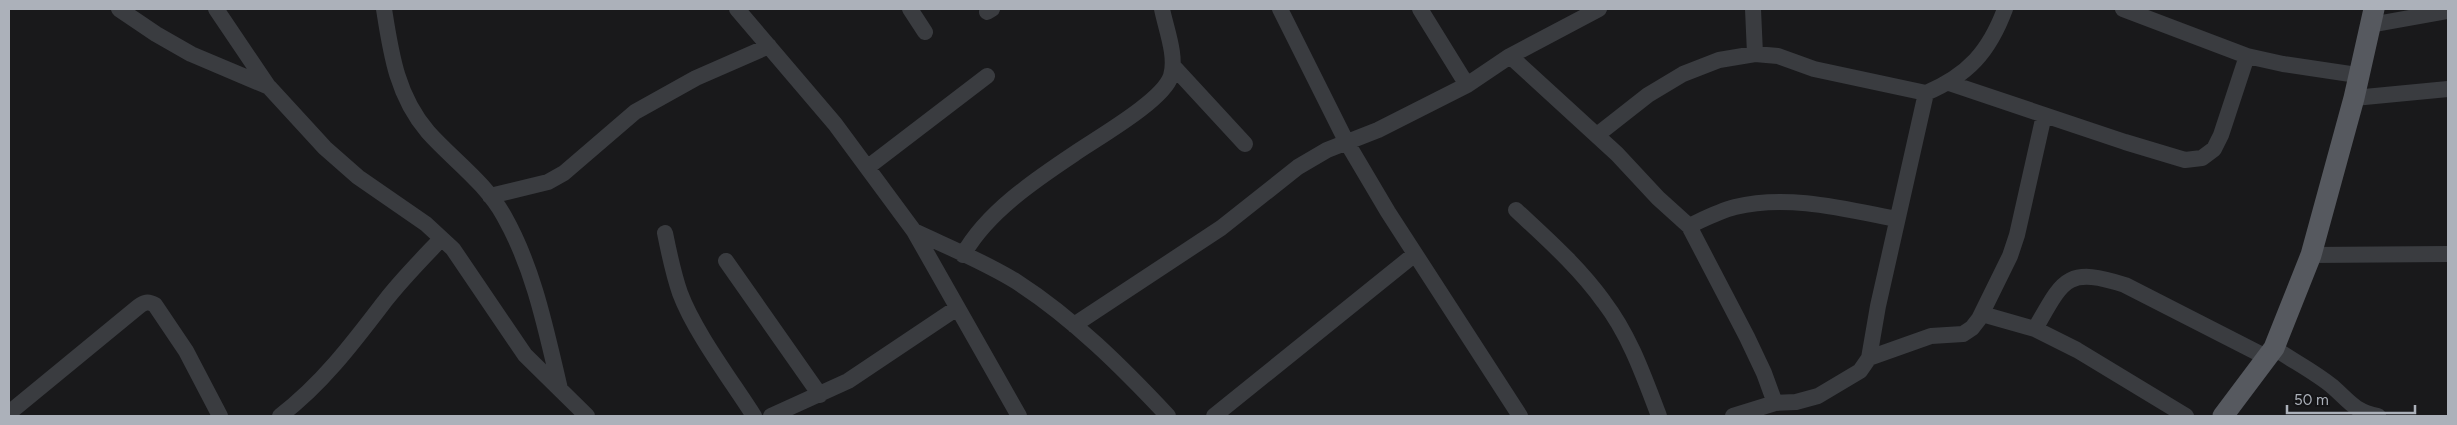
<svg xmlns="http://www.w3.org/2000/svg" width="2457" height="425" font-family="Figtree,sans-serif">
<rect width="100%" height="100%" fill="#19191b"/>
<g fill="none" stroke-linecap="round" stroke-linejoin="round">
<path stroke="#3a3c40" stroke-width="16" d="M119,9L156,34L191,54L269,87L325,148L358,177L426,224L453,249L525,355L587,416
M216,9L268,86
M384,9C391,54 397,96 428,132C453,160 485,182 504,216C534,269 546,330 560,389
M737,9L835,124L914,231L1019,416
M910,9L925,32
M1280,9L1346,141L1388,212L1520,416
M1420,9L1467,85
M1753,9L1755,54
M2123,9L2247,56L2283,64L2357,75
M987,12L992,9
M2370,25L2448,11
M1510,56L1617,154L1658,198L1689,226L1747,337L1764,373L1775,403
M1173,66L1245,144
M1949,83L2125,142L2185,160L2202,158L2214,149L2221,135L2247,56
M2354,98L2448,89
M1597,135L1648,95L1683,74L1719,60L1755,54L1778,56L1814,69L1926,93
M868,167L987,76
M490,196L548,182L564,173L635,112L696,78L769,46
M1516,210C1547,239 1579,267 1604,302C1630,336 1644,377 1659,416
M1689,226C1704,219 1719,211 1735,207C1788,194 1845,209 1896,219
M914,231C948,247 985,262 1017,282C1073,318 1123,368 1168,416
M665,233C669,253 673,273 680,293C694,331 731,380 754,416
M963,255C986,213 1035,180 1074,154C1097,138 1163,101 1171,76C1177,56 1166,29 1162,9
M2311,255L2448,254
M726,261L820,395
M1982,314L2035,329L2077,350L2186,416
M1074,325L1221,228L1298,167L1327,150L1378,130L1467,85L1510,56L1599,9
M2035,329C2063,280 2066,266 2125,285L2268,358
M2274,348C2293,361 2315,372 2333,387C2350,402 2354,411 2378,416
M1869,358L1931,336L1963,334L1972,328L1979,319L2010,256L2017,235L2044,115
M9,413L138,307C144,302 148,301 155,305L186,351L220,416
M280,416C322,384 353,343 385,301C402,279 422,259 441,239
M771,416L848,381L957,308
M1214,416L1415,254
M1733,416L1775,403L1796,402L1818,396L1860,371L1869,358L1878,306L1926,93C1968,75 1989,52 2005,9"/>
<path stroke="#56595f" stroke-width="21" d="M2223,416L2274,348L2311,255L2354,98L2374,9"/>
</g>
<rect width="2457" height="425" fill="none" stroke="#acb1ba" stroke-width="20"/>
<path d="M2287 405v8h128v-8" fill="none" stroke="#acb1ba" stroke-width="2.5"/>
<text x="2294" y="405" font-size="15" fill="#acb1ba" stroke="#141416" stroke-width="4" paint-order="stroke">50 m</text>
</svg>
